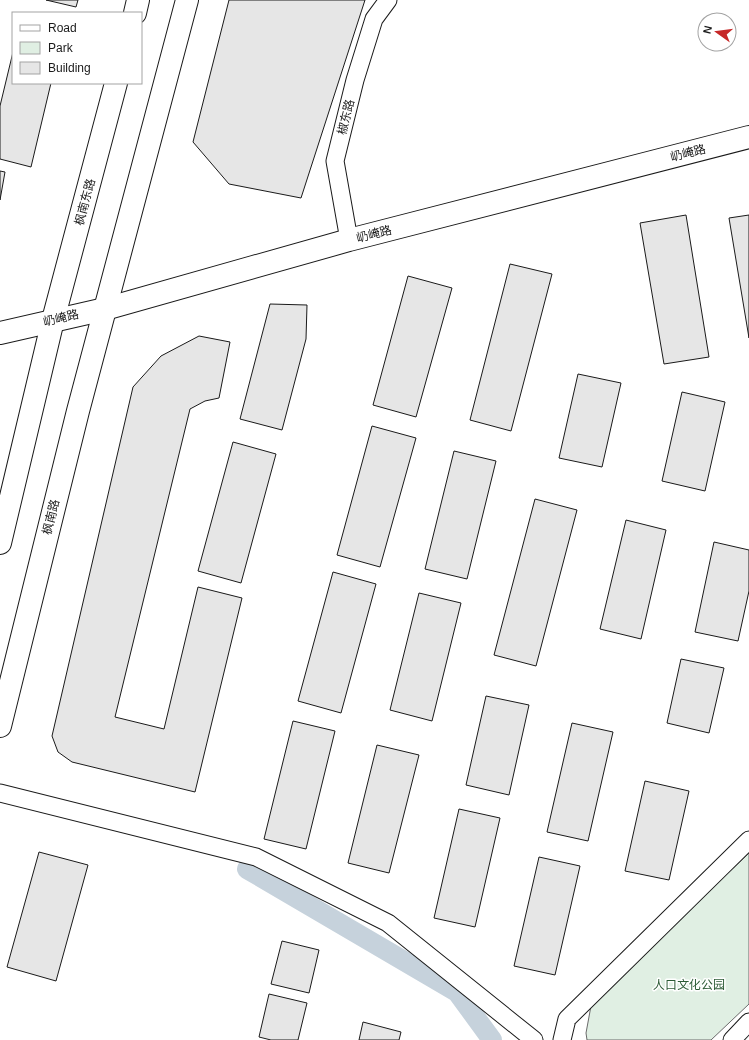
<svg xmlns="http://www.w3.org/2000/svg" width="749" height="1040" font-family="Arial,'Noto Sans SC',sans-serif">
<rect width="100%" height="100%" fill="#fff"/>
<path fill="#e0efe3" stroke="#6a6a6a" d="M749,853V1004L711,1040H587L586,1033L591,1006L603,992Z"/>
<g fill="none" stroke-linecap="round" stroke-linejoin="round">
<path stroke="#c6d2dc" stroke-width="20" d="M247,869L457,992L492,1040"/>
</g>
<path fill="#e6e6e6" stroke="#1a1a1a" d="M46,0H78L76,7Z
M229,0H365L301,198L229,184L193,142Z
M13,52V83H51L31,167L0,159V106Z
M0,171L5,172L0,200Z
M686,215L709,357L664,364L640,223Z
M749,215V338L729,218Z
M510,264L552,274L511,431L470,420Z
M408,276L452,288L416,417L373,405Z
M270,304L307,305L306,339L282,430L240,419Z
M199,336L230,342L219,398L205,401L190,409L115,717L164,729L198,587L242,598L195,792L72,762L58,752L52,736L133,387L161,356Z
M578,374L621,383L602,467L559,458Z
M682,392L725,402L705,491L662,481Z
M372,426L416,438L380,567L337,555Z
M233,442L276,454L241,583L198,571Z
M454,451L496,461L467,579L425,569Z
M535,499L577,510L536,666L494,655Z
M626,520L666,530L641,639L600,629Z
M714,542L749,550V591L738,641L695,632Z
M333,572L376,584L341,713L298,701Z
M419,593L461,603L432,721L390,710Z
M681,659L724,668L709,733L667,723Z
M486,696L529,705L509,795L466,785Z
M293,721L335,731L306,849L264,839Z
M572,723L613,732L588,841L547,832Z
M377,745L419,755L389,873L348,863Z
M645,781L689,791L669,880L625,871Z
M459,809L500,818L475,927L434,918Z
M39,852L88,865L56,981L7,967Z
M539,857L580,866L555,975L514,966Z
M282,941L319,950L309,993L271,984Z
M269,994L307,1003L298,1040H271L259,1037Z
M363,1022L401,1032L399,1040H359Z"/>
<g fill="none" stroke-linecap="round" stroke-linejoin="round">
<defs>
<path id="minor" d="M349,240L335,161L355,80L374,19L388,0
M0,793L256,857L388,923L534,1040
M562,1040L567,1019L749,840
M732,1040L749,1022"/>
<path id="tertiary" d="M0,333L105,309L349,240L749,137"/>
<path id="primary" d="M135,13L138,0
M0,543L53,320L116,83
M0,726L78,411L187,0"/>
</defs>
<use href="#minor" stroke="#1a1a1a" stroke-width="19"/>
<use href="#tertiary" stroke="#1a1a1a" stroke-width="24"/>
<use href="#primary" stroke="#1a1a1a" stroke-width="24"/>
<use href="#minor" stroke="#fff" stroke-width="17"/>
<use href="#tertiary" stroke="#fff" stroke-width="22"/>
<use href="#primary" stroke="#fff" stroke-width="22"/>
</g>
<g text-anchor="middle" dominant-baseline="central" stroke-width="3" stroke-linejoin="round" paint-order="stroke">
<g font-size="12" fill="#1a1a1a" stroke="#fff">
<text transform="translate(346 117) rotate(-76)">椒东路</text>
<text transform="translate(688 153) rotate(-14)">屷崦路</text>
<text transform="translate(85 202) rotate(-75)">枫南东路</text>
<text transform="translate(374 234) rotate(-14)">屷崦路</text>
<text transform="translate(61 318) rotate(-13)">屷崦路</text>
<text transform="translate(51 517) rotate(-76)">枫南路</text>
</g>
<g font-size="12" fill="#2b5a34" stroke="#fff">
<text x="689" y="985">人口文化公园</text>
</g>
</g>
<rect x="12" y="12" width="130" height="72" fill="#ffffff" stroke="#a3a3a3"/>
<rect x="20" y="25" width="20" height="6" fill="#ffffff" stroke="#a3a3a3"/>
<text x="48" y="32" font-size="12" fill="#1a1a1a">Road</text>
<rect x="20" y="42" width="20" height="12" fill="#e0efe3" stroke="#a3a3a3"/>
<text x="48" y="52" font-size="12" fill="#1a1a1a">Park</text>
<rect x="20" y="62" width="20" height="12" fill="#e6e6e6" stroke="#a3a3a3"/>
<text x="48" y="72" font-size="12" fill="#1a1a1a">Building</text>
<g transform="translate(717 32) rotate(284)"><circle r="19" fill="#ffffff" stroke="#a3a3a3"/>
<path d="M0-3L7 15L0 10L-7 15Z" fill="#c62828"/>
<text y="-6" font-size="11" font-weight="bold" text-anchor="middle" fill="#1a1a1a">N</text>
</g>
</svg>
